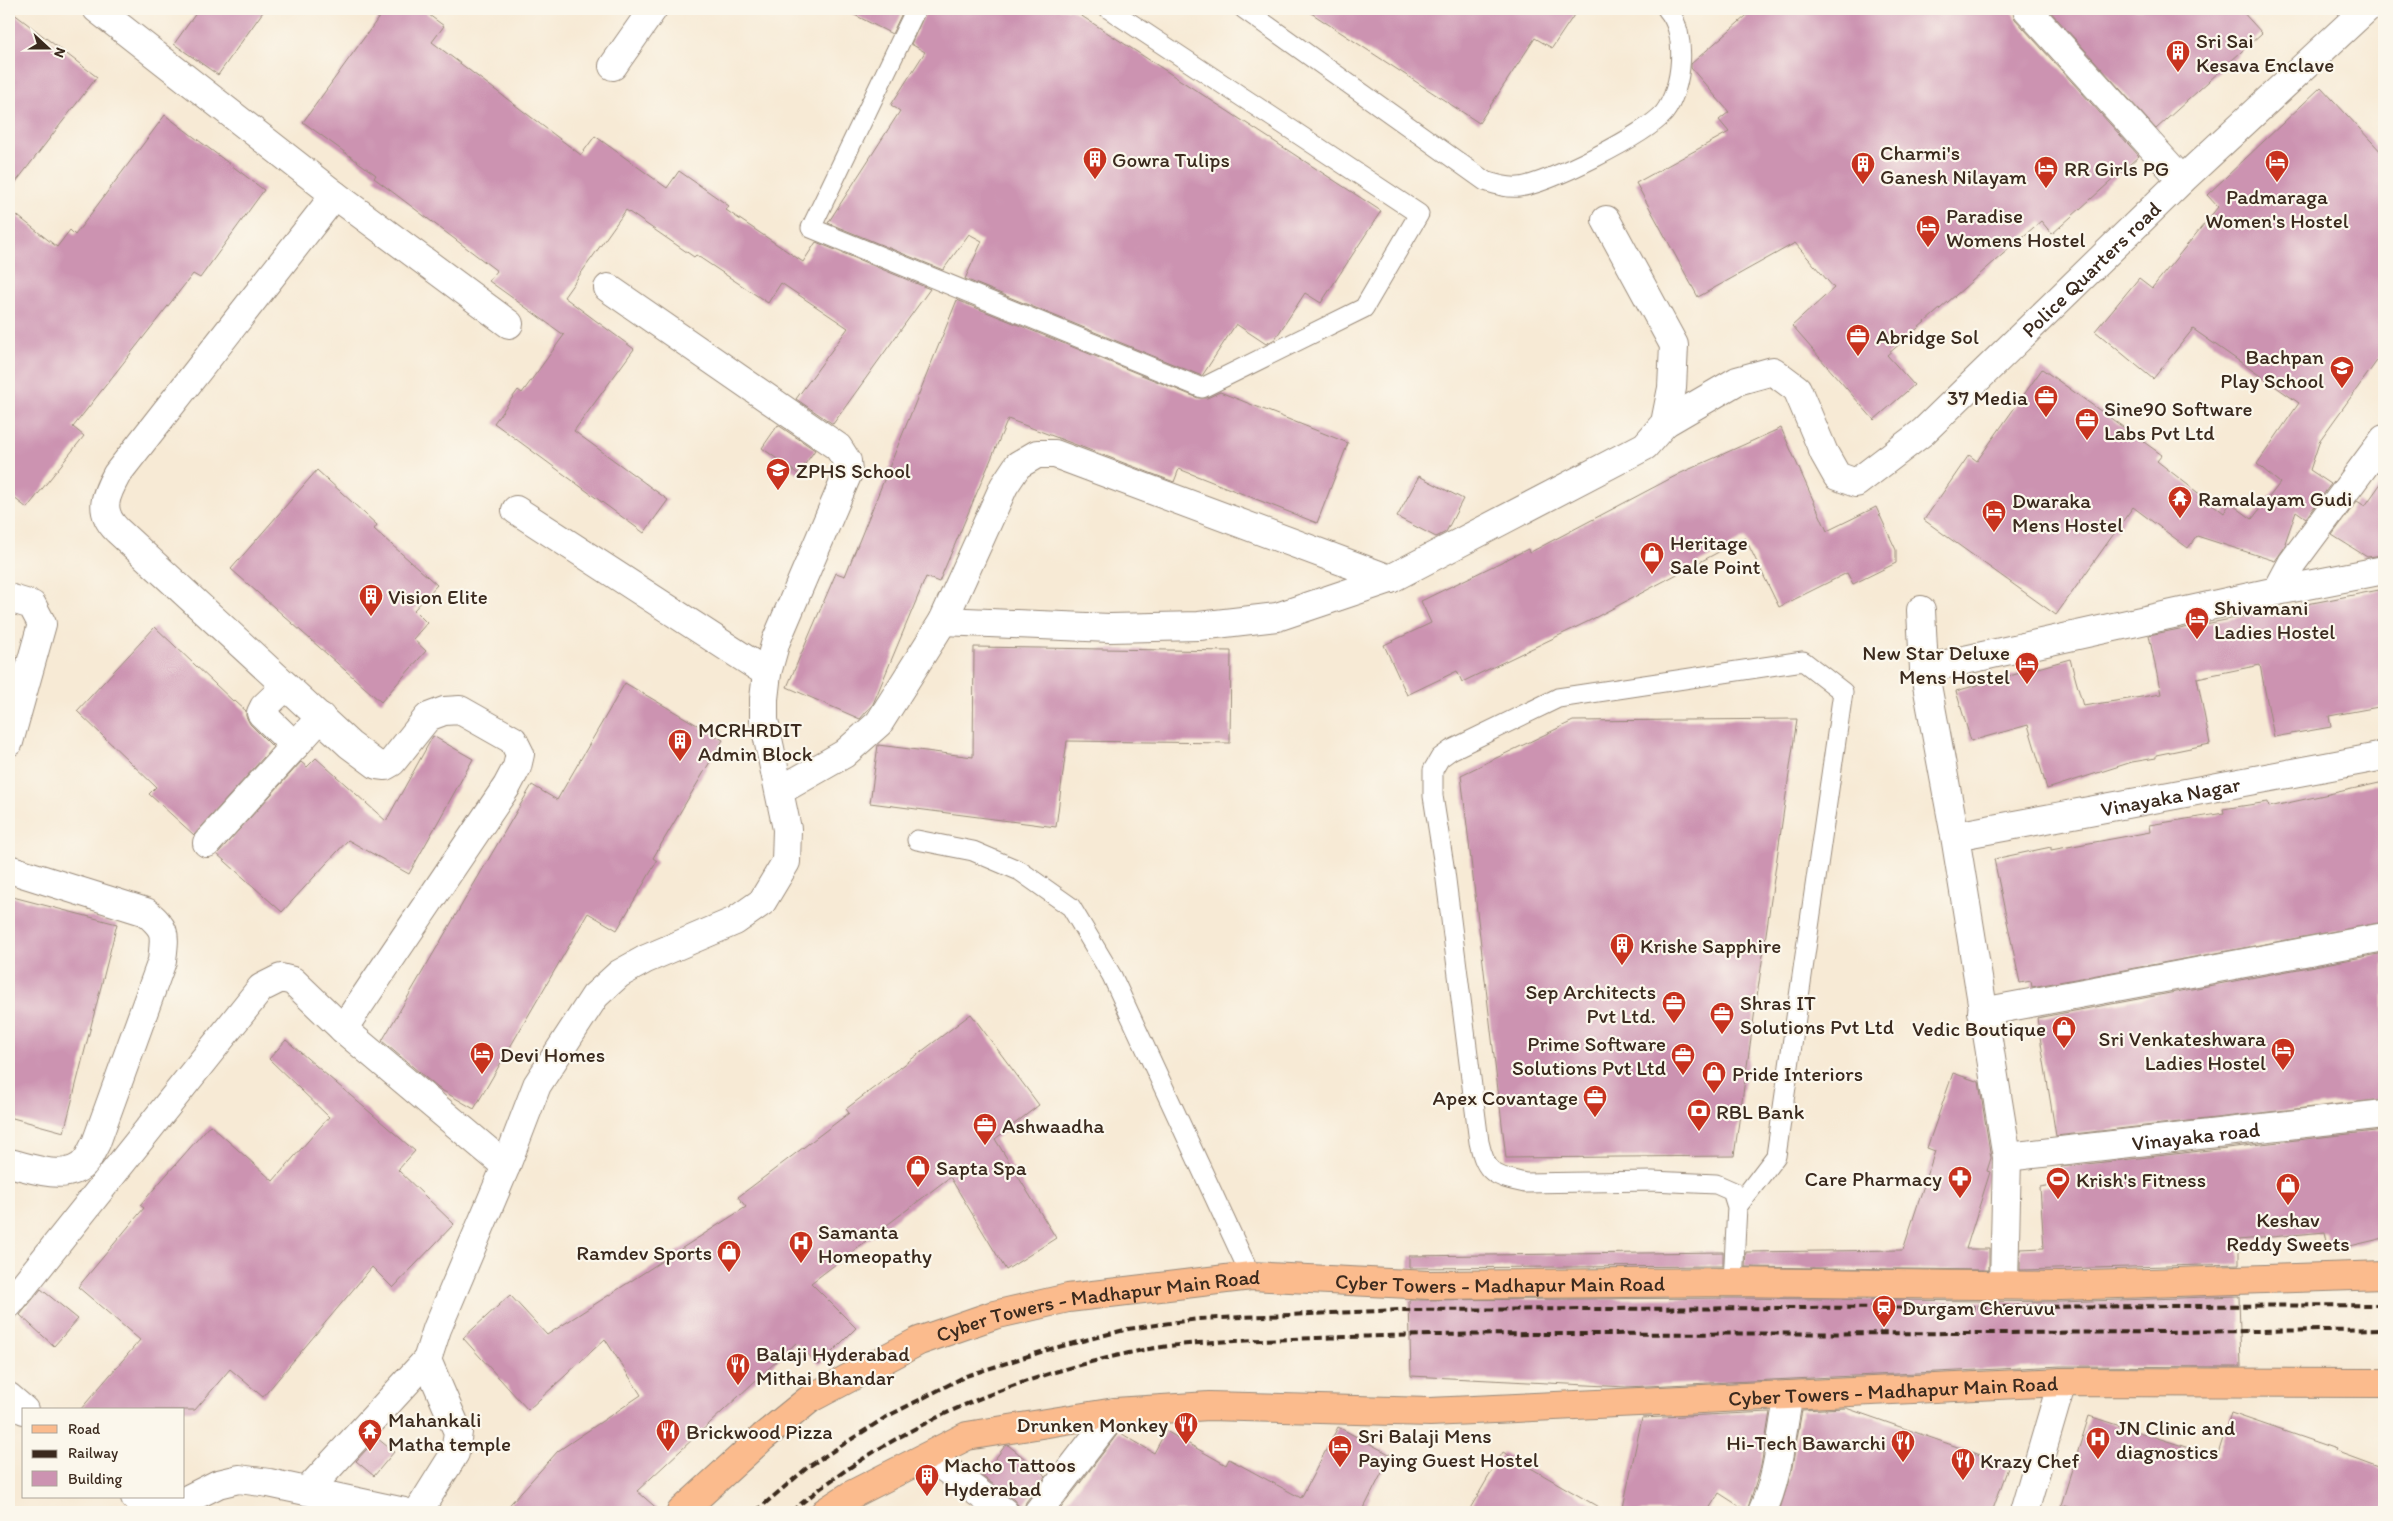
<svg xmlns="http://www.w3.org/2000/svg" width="2393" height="1521" font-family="Itim,sans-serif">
<rect width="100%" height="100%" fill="#fbf7ec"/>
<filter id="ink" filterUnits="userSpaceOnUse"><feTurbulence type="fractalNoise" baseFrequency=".02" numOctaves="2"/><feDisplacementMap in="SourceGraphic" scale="10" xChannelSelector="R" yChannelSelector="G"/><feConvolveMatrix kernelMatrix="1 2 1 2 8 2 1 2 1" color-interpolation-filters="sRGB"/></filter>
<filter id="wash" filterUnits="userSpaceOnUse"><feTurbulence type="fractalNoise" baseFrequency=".0096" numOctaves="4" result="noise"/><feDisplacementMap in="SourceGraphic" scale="20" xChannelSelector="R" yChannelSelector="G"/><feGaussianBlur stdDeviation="1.12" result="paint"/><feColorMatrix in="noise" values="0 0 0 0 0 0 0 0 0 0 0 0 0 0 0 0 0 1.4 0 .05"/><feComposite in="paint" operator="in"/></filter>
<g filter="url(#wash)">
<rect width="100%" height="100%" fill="#f7ead5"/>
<g id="blocks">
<path fill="#cc93b1" d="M199,9H265L218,75L174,44Z
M385,9H421L444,26L432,42L581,155L595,136L667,188L679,171L729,206L726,210L803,262L816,242L930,289L833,424L796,399L848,328L781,283L768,303L696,255L694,257L626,210L564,297L634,349L574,431L668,500L644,533L494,423L518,390L522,393L564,335L489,281L497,271L374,178L376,175L303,122Z
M843,9H904L892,34Z
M927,9H1071L1381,211L1321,303L1305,293L1275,339L1266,344L1236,324L1202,376L965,279L982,241L969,234L943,270L828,223L900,111L891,105L925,52L911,44Z
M1305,9H1578L1552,48L1535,38L1479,123Z
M1754,9H2012L2015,19L2139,156L2052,234L2041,221L1887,355L1914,385L1874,420L1792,326L1834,288L1795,243L1698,297L1636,183L1729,132L1719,120L1729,112L1691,68V64Z
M2048,9H2240L2262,33L2156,129Z
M9,10L97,77L9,191Z
M2321,87L2384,155V351L2320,440L2310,470L2331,484L2306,518L2296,511L2285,543L2287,544L2275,561L2197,536L2188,548L2133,507L2056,615L1924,520L1969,455L1977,461L2042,369L2162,455L2157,461L2224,513L2230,503L2252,519L2280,483L2257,464L2299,403L2193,329L2153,379L2095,331L2139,278L2152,288L2218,207L2207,195Z
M165,115L264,190L200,278L193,274L73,427L84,436L27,508L9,494V209L57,247L70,230L75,235Z
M957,300L1198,398H1207L1220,392L1348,443L1317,523L1179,469L1174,482L1008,419L939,582L926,577L873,704L860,719L787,687L836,573L845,576Z
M778,425L815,450L798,474L762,448Z
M1781,428L1827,531L1876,507L1896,550V563L1853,584L1847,573L1779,607L1745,538L1587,622L1462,682L1457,671L1407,695L1384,645L1431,623L1421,601L1528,549L1529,553L1681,473Z
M317,470L377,525L374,529L437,585L414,610L427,623L413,639L426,651L381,702L231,569Z
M1419,476L1463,499L1446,532L1436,537L1397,517Z
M2384,479V555L2367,557L2332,535L2357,501L2365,506Z
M2384,589V706L2329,716L2331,727L2274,737L2260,665L2197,678L2210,744L2156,755V758L2132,762L2047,789L2028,725L1971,741L1956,691L2070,659L2083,706L2161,694L2149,635Z
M155,627L234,702L235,701L246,711V716L250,724L273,747L194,835L149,794L156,787L77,711Z
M974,647L1231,651L1230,743L1067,741L1056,827L870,803L878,745L973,757Z
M625,683L723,740L653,858L657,861L617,930L588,913L474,1109L438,1088L382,1041L532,785L557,800Z
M1797,719L1734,1156L1506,1158L1461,775L1573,721Z
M433,736L473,759L409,874L348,840L282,912L217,854L301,762L307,767L316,758L386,821Z
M2384,782V922L2032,987L2031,981L2020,983L1994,859L2051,847V850L2150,832L2149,825L2224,813L2223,809L2268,802L2269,807Z
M9,896L117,924L64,1132L9,1117Z
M2384,953V1099L2056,1136L2037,1018Z
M971,1014L1039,1105L995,1139L1056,1238L1006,1270L950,1177L811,1283L856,1328L819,1365L796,1343L637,1491L661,1512H503L558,1451L641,1395L605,1339L528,1410L463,1338L510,1295L547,1335L746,1207L738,1197L849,1113L846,1109Z
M286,1040L415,1151L398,1170L454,1224L393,1288L372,1267L263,1397L230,1369L195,1410H80L140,1340L78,1287L144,1208L140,1205L210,1125L273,1181L329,1117L269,1059Z
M1953,1073L1979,1082L1991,1158L1987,1171L1990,1172L1966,1249H1989V1270L1745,1267L1746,1252L1903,1250L1935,1151L1927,1148Z
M2384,1130V1238L2329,1251L2325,1232L2239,1240V1264L2020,1270V1249L2044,1248L2040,1187L2064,1183L2061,1167Z
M1723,1252V1266L1409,1268V1256Z
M41,1289L78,1319L54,1346L20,1315Z
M2239,1296L2241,1367L2061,1366L1626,1387L1411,1376L1409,1300L1733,1298L2060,1302Z
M1846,1408L2009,1465L1992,1512H1779L1791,1473L1802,1410Z
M1770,1412L1761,1466L1747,1511L1719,1493L1707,1512H1622L1642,1418Z
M2231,1413L2336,1449L2335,1451L2384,1469V1512H2084L2061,1505L2089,1416L2217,1457Z
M1338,1427L1391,1455L1362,1512H1058L1119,1432L1154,1453L1166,1431L1226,1465L1229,1459L1301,1498Z
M377,1438L394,1452L374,1476L356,1461Z
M1008,1445L1046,1476L1026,1502L1023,1512H1019L1018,1505L1013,1499L982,1476L1005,1446Z
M1503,1452L1607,1512H1468Z"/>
</g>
</g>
<g filter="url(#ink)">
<use href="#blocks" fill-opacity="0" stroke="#998a7a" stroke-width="1"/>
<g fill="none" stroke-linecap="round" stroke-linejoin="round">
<defs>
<path id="service" d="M916,9L811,228L1202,388L1364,308L1419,214L1109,9
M1244,9L1485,181C1497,185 1507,188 1519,187C1548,184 1645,135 1664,113C1683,88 1688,33 1667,9
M917,840L973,851L1020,871L1071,907L1112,976L1251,1276
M1733,1282L1737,1207L1732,1191L1716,1184L1652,1181L1525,1183C1494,1176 1486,1174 1479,1142L1445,872L1433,796V770L1440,758L1451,750L1558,698L1803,661L1843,692L1776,1156L1737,1207"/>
<g id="minor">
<path d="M97,9L335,195L509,324"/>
<path d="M2027,9L2182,180"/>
<path d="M613,66L653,9"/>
<path d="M335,195L117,474C105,496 98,511 117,530L350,745L377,765L385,766L392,762L428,717L444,711L460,710L513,740L520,754L517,767L507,786L343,1029"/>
<path id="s1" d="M1665,423L1737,381L1773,371L1797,389L1824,453L1837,476L1856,483L1923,432L2182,180L2366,9"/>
<path d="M516,510L767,673"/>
<path d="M2277,591L2384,570"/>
<path d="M9,598L32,605L42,624L9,742"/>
<path d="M1921,610L1924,669L1955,836L2007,1157L2004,1284"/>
<path d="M943,621L1110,628L1199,626L1277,617L1390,579L1645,446L1665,423L1672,388L1674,345L1606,220"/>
<path d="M1924,669L2277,591L2292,563L2384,439"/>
<path d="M286,686L264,707L261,713L295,746"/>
<path d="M781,790L844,754L879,723L943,621L1004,486L1018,465L1037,454H1055L1390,579"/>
<path id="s2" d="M1955,836L2384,756"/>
<path d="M207,843L321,717"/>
<path d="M9,869L146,912C167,930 165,933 162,961L96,1143C93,1148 90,1155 87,1160C69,1184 32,1168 9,1163"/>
<path d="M1982,1012L2384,937"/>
<path id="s3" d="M2007,1157L2384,1114"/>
<path d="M9,1304L261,988L281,978L293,981L343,1029L506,1166"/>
<path d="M9,1397L24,1410"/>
<path d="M930,1457L1004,1512"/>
<path d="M307,1491L427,1360"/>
<path d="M135,1497L155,1506L170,1508L218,1484L239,1479L269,1483L404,1512"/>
<path d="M418,1512L455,1453L458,1432L427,1360L437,1329L506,1166L537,1085L595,996L619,974L646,959L735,921L762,902L786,862L787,829L764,720V699L767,673L776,641L848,473L847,461L838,447L608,288"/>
<path d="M1038,1512L1115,1412"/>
<path d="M1762,1512C1779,1477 1781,1433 1789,1395"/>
<path d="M2024,1512L2062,1382"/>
</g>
<g id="primary">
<path id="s4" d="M681,1512L763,1437L811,1398L919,1341L994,1315L1068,1298L1251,1276L1429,1285L1733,1282L2060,1286L2384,1275"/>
<path id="s5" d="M825,1512L851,1495L967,1436L1115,1412L1209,1406L1430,1412L2062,1382L2384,1383"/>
</g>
</defs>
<use href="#service" stroke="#998a7a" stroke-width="21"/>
<use href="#minor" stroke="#998a7a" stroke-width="30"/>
<use href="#primary" stroke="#998a7a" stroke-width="30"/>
<use href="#service" stroke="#fff" stroke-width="19"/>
<use href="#minor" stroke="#fff" stroke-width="28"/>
<use href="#primary" stroke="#fbbb8d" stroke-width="28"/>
<path stroke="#3b2a1e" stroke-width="4" stroke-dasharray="8 4" stroke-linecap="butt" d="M755,1512L808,1467L886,1417L966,1376L1047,1350L1128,1329L1198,1319L1400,1310L2384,1305
M791,1512C889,1429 1004,1380 1129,1353C1182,1341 1238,1341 1292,1339C1388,1335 1484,1334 1580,1334C1848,1333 2116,1334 2384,1329"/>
</g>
</g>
<defs>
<symbol id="building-pin" viewBox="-11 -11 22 30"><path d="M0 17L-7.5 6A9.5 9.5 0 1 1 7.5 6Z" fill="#c8321e" stroke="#fbf7ec"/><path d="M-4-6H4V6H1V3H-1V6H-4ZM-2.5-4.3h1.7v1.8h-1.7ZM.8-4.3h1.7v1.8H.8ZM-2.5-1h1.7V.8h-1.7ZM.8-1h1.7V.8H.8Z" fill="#fff"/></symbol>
<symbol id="hotel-pin" viewBox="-11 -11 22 30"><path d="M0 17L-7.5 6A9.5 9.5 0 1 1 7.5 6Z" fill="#c8321e" stroke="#fbf7ec"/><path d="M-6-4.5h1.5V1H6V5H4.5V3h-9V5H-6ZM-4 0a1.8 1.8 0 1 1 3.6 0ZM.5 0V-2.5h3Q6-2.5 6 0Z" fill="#fff"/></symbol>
<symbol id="office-pin" viewBox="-11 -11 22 30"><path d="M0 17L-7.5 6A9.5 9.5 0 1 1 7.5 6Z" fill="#c8321e" stroke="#fbf7ec"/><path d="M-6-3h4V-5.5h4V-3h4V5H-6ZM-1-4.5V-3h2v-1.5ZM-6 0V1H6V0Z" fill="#fff"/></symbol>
<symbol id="school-pin" viewBox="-11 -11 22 30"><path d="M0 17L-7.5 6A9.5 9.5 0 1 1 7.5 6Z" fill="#c8321e" stroke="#fbf7ec"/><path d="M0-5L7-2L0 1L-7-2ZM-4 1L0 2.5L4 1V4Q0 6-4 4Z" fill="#fff"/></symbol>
<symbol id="temple-pin" viewBox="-11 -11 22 30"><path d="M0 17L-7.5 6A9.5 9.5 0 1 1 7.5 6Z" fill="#c8321e" stroke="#fbf7ec"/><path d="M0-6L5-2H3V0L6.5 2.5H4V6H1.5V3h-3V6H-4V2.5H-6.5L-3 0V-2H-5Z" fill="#fff"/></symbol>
<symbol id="shop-pin" viewBox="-11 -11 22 30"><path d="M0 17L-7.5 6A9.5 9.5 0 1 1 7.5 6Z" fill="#c8321e" stroke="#fbf7ec"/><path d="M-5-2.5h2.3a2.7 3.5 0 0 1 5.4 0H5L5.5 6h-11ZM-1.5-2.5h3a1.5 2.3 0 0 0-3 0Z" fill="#fff"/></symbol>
<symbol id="bank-pin" viewBox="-11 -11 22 30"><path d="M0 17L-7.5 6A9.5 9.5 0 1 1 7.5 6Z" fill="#c8321e" stroke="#fbf7ec"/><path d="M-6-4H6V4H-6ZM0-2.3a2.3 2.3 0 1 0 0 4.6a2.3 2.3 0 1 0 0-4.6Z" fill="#fff"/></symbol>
<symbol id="pharmacy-pin" viewBox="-11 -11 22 30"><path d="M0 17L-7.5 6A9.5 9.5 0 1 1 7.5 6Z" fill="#c8321e" stroke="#fbf7ec"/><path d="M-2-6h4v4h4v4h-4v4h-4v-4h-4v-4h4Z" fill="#fff"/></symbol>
<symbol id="stadium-pin" viewBox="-11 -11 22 30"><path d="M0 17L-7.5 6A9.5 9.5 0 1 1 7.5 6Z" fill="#c8321e" stroke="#fbf7ec"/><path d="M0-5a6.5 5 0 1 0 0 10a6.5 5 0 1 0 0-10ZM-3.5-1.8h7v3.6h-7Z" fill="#fff"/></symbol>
<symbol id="hospital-pin" viewBox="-11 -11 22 30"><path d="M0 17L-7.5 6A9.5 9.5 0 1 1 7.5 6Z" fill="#c8321e" stroke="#fbf7ec"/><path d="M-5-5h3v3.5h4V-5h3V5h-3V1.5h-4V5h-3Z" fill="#fff"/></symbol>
<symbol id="station-pin" viewBox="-11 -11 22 30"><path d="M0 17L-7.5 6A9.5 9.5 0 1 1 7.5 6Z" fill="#c8321e" stroke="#fbf7ec"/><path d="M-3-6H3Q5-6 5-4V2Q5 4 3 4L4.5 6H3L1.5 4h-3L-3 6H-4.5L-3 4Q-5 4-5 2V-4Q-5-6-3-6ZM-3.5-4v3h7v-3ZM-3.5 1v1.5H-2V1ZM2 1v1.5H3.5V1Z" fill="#fff"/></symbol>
<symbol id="restaurant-pin" viewBox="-11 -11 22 30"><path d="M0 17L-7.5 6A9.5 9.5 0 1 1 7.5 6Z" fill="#c8321e" stroke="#fbf7ec"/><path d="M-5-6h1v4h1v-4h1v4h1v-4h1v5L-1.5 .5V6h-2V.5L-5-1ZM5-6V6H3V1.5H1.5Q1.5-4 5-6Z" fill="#fff"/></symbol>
</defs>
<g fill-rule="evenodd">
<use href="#building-pin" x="2164" y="38" width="28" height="38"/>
<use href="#building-pin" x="1081" y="145" width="28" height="38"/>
<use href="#hotel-pin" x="2263" y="148" width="28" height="38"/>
<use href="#building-pin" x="1849" y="150" width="28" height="38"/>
<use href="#hotel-pin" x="2032" y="154" width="28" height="38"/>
<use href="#hotel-pin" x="1914" y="213" width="28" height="38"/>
<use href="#office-pin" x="1844" y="322" width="28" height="38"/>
<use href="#school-pin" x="2328" y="354" width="28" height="38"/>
<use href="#office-pin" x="2032" y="383" width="28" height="38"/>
<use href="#office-pin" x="2073" y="406" width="28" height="38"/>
<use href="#school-pin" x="764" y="456" width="28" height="38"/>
<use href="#temple-pin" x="2166" y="484" width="28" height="38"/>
<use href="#hotel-pin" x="1980" y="498" width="28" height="38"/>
<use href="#shop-pin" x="1638" y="540" width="28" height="38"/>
<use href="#building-pin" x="357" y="582" width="28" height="38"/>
<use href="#hotel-pin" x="2183" y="605" width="28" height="38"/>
<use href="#hotel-pin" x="2013" y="650" width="28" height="38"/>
<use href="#building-pin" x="666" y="727" width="28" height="38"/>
<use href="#building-pin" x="1608" y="931" width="28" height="38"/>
<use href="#office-pin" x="1660" y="989" width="28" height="38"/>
<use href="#office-pin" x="1708" y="1000" width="28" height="38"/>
<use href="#shop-pin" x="2050" y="1014" width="28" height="38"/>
<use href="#hotel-pin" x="2269" y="1036" width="28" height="38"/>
<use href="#hotel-pin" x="468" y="1040" width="28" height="38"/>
<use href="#office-pin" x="1669" y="1041" width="28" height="38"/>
<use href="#shop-pin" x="1700" y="1059" width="28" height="38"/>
<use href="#office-pin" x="1581" y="1083" width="28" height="38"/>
<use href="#bank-pin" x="1685" y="1097" width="28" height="38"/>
<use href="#office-pin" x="971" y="1111" width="28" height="38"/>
<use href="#shop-pin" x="904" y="1153" width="28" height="38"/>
<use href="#pharmacy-pin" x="1946" y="1164" width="28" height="38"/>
<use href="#stadium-pin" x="2044" y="1165" width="28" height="38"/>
<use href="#shop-pin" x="2274" y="1171" width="28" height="38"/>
<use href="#hospital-pin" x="787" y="1229" width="28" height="38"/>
<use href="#shop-pin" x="715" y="1238" width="28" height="38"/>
<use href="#station-pin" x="1870" y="1293" width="28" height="38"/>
<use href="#restaurant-pin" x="724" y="1351" width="28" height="38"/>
<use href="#restaurant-pin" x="1172" y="1410" width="28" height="38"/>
<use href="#temple-pin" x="356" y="1417" width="28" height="38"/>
<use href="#restaurant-pin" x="654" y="1417" width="28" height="38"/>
<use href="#hospital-pin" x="2084" y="1425" width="28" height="38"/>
<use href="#restaurant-pin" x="1889" y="1428" width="28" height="38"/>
<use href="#hotel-pin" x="1326" y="1433" width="28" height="38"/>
<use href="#restaurant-pin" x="1949" y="1446" width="28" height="38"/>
<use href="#building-pin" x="913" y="1462" width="28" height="38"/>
</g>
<g text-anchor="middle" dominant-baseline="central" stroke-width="4.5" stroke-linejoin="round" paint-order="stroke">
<g font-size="21" fill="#3b2a1e" stroke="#fbf7ec" text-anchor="start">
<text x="2196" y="40">Sri Sai<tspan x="2196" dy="24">Kesava Enclave</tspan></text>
<text x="1880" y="152">Charmi's<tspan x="1880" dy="24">Ganesh Nilayam</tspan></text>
<text x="1112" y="159">Gowra Tulips</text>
<text x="2064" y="168">RR Girls PG</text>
<text x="2277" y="196" text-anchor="middle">Padmaraga<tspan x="2277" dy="24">Women's Hostel</tspan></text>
<text x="1946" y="215">Paradise<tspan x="1946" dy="24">Womens Hostel</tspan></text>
<text x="1876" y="336">Abridge Sol</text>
<text x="2324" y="356" text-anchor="end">Bachpan<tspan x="2324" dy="24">Play School</tspan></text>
<text x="2028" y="397" text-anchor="end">37 Media</text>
<text x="2104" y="408">Sine90 Software<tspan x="2104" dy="24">Labs Pvt Ltd</tspan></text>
<text x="796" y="470">ZPHS School</text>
<text x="2198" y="498">Ramalayam Gudi</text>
<text x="2012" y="500">Dwaraka<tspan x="2012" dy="24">Mens Hostel</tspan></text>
<text x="1670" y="542">Heritage<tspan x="1670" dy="24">Sale Point</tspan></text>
<text x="388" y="596">Vision Elite</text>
<text x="2214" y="607">Shivamani<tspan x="2214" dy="24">Ladies Hostel</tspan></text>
<text x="2010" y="652" text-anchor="end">New Star Deluxe<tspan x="2010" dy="24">Mens Hostel</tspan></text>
<text x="698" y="729">MCRHRDIT<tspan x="698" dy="24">Admin Block</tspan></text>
<text x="1640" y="945">Krishe Sapphire</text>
<text x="1656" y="991" text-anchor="end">Sep Architects<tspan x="1656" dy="24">Pvt Ltd.</tspan></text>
<text x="1740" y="1002">Shras IT<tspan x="1740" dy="24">Solutions Pvt Ltd</tspan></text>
<text x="2046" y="1028" text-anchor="end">Vedic Boutique</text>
<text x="2266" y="1038" text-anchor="end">Sri Venkateshwara<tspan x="2266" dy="24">Ladies Hostel</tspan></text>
<text x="1666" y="1043" text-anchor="end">Prime Software<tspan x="1666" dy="24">Solutions Pvt Ltd</tspan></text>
<text x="500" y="1054">Devi Homes</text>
<text x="1732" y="1073">Pride Interiors</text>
<text x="1578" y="1097" text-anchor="end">Apex Covantage</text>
<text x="1716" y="1111">RBL Bank</text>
<text x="1002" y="1125">Ashwaadha</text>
<text x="936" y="1167">Sapta Spa</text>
<text x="1942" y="1178" text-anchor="end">Care Pharmacy</text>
<text x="2076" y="1179">Krish's Fitness</text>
<text x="2288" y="1219" text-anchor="middle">Keshav<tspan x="2288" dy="24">Reddy Sweets</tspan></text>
<text x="818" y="1231">Samanta<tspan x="818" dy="24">Homeopathy</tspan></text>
<text x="712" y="1252" text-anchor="end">Ramdev Sports</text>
<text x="1902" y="1307">Durgam Cheruvu</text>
<text x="756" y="1353">Balaji Hyderabad<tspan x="756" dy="24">Mithai Bhandar</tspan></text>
<text x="388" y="1419">Mahankali<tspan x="388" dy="24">Matha temple</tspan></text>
<text x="1168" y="1424" text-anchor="end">Drunken Monkey</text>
<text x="2116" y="1427">JN Clinic and<tspan x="2116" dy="24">diagnostics</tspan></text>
<text x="686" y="1431">Brickwood Pizza</text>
<text x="1358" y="1435">Sri Balaji Mens<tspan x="1358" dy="24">Paying Guest Hostel</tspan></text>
<text x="1886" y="1442" text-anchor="end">Hi-Tech Bawarchi</text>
<text x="1980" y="1460">Krazy Chef</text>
<text x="944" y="1464">Macho Tattoos<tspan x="944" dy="24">Hyderabad</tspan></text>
</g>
<g font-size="21" fill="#3b2a1e" stroke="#fbf7ec">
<text stroke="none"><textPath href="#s1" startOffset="585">Police Quarters road</textPath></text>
<text stroke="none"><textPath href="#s2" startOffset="219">Vinayaka Nagar</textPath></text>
<text stroke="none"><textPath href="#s3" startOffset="190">Vinayaka road</textPath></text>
<text stroke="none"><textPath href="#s4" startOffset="884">Cyber Towers - Madhapur Main Road</textPath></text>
<text stroke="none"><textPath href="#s4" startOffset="479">Cyber Towers - Madhapur Main Road</textPath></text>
<text stroke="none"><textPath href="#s5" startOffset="1090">Cyber Towers - Madhapur Main Road</textPath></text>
</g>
</g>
<rect width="2393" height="1521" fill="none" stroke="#fbf7ec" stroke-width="30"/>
<rect x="22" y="1408" width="162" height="90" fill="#fbf7ec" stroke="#aea59a"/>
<rect x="32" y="1425" width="25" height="8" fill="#fbbb8d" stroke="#aea59a"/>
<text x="68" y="1434" font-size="15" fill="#3b2a1e">Road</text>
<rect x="32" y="1450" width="25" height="8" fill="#3b2a1e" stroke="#aea59a"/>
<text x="68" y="1458" font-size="15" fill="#3b2a1e">Railway</text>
<rect x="32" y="1471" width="25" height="15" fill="#cc93b1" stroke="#aea59a"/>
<text x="68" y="1484" font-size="15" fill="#3b2a1e">Building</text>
<g transform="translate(48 48) rotate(111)" stroke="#fbf7ec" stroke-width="4" paint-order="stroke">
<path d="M0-4L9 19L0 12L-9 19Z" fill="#3b2a1e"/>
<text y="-8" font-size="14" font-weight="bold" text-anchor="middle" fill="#3b2a1e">N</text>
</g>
</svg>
